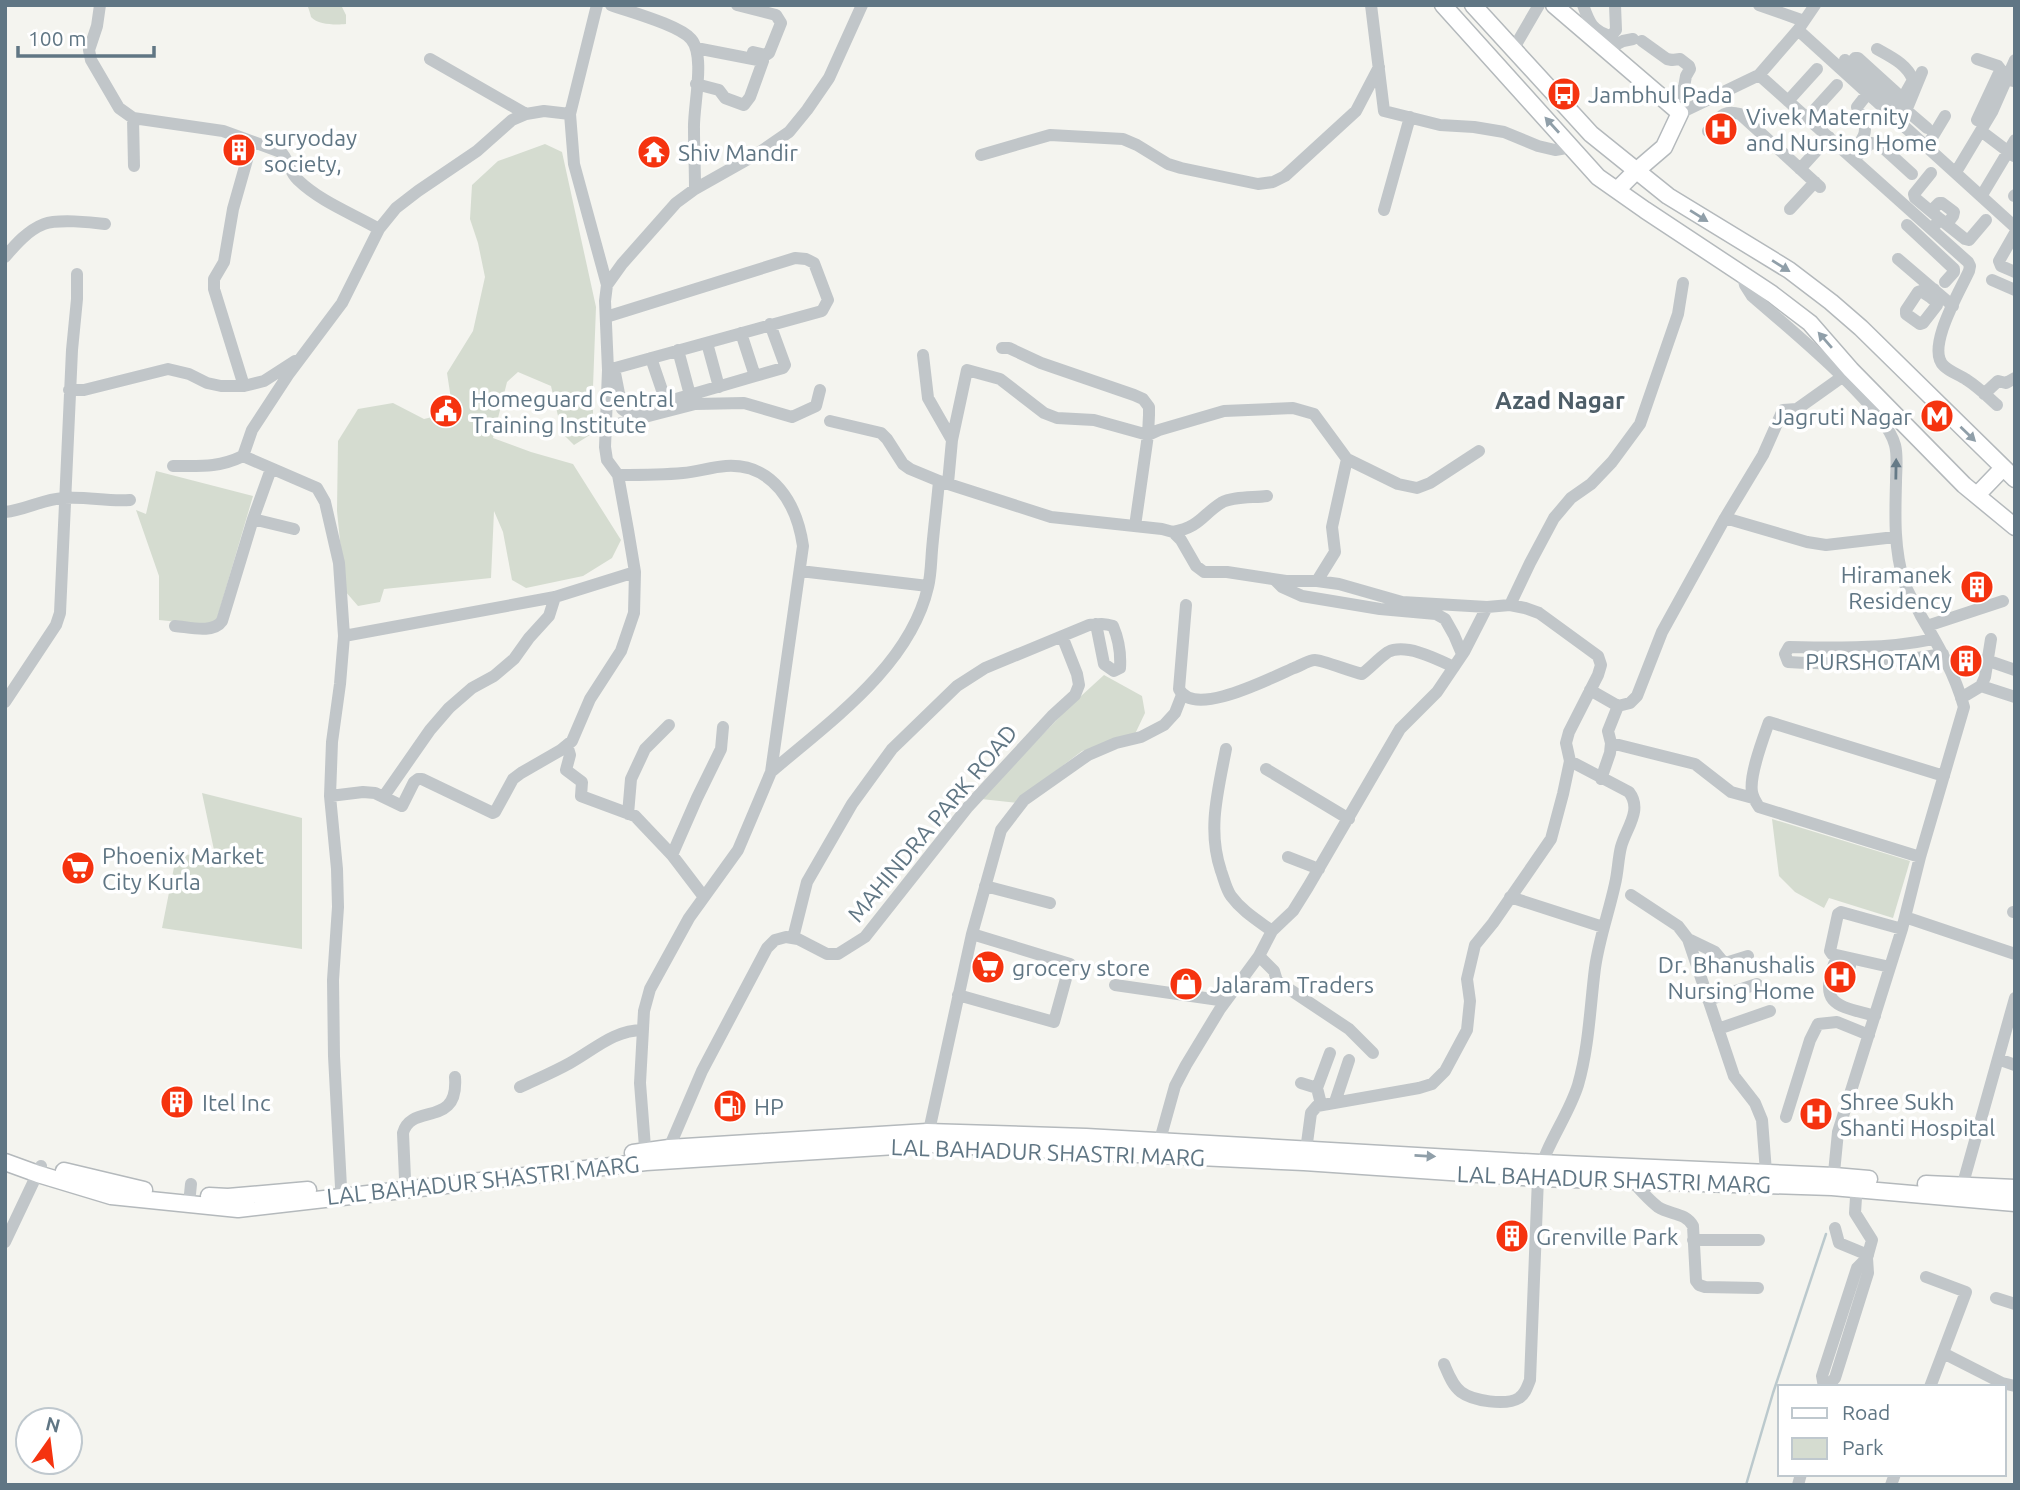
<svg xmlns="http://www.w3.org/2000/svg" width="2020" height="1490" font-family="Ubuntu,sans-serif">
<rect width="100%" height="100%" fill="#f4f4ef"/>
<path fill="#d5dcd0" d="M307,5H341L346,15V24C336,25 318,25 311,17C311,16 308,6 307,5Z
M545,144L562,152L596,307L593,387V433L574,445L562,433L551,386L518,372L507,382L493,438L531,452L573,464L621,540L612,558L583,576L526,588L512,580L503,532L494,511L491,578L384,589L380,602L358,606L345,591L337,511L338,441L358,409L393,403L424,419L453,412L447,373L473,331L485,277L478,243L470,219L472,185L498,161Z
M156,471L253,496L216,622L198,624L159,620V576L136,510L146,514Z
M1104,675L1142,696L1145,713L1135,734L1082,751L1023,796L1018,803L981,799L1069,707Z
M202,793L302,818V949L162,928L176,857L214,850Z
M1772,819L1910,861L1893,918L1829,898L1824,908L1795,892L1779,876Z"/>
<g fill="none" stroke-linecap="round" stroke-linejoin="round">
<path stroke="#bbc9cd" stroke-width="2.5" d="M1746,1485L1773,1393L1826,1234"/>
<defs>
<path id="major" d="M1443,5L1598,177L1645,210L1772,294L1810,323L1851,370L1964,485L2015,527
M1473,5L1591,134L1668,196L1789,270L1831,302L1861,328L2015,479
M1554,5L1680,113L1664,147L1636,171L1617,190
M1977,495L2003,468
M633,1153L669,1148L927,1132L1086,1137L1541,1163L1834,1176L1869,1179
M5,1162L38,1174L111,1196L238,1209L646,1162L927,1144L1304,1162L1538,1178L1832,1187L2015,1203
M64,1171L144,1190
M1926,1184L2015,1188
M209,1196L228,1197L308,1190"/>
</defs>
<use href="#major" stroke="#b4b9bc" stroke-width="19"/>
<path stroke="#c1c6c9" stroke-width="12" d="M100,5L97,26L89,50L91,60L119,108L133,118L223,131L281,152C289,160 289,172 298,180C321,202 351,213 379,229
M597,5L570,114L574,164L607,285
M611,5C630,12 679,25 691,39C706,56 693,107 694,129C694,149 695,169 695,189
M737,5L776,15L781,23L769,53L766,55L753,52
M1371,5L1384,111L1440,125L1474,127L1504,132L1538,146L1555,150L1572,147
M1583,5C1589,22 1592,31 1611,36
M1759,5L1804,21
M1798,30L2015,227
M1642,41L1667,59L1672,60L1680,59L1689,66L1690,69L1686,76L1684,87L1669,104
M696,48L763,61L750,97L744,105L725,98L719,90L696,84
M1514,48L1539,5
M1606,50L1611,36L1616,30L1615,5
M1606,50L1623,41L1633,39
M430,59L526,114
M1977,59L1998,66L2001,70L1998,75L2013,81
M1845,60L1898,106
M1850,64L1855,58H1858L1901,97L1904,96L1913,80C1907,64 1891,57 1877,49
M1759,75L1968,262L1970,266L1969,271C1960,291 1925,349 1944,366C1950,372 1960,375 1967,380C1978,387 1987,396 1997,405
M1788,101L1817,69
M1906,110L1927,128
M1680,113L1759,75L1798,30L1815,5
M133,118L134,166
M1807,118L1837,85
M1977,120L1998,75
M1901,123L1922,72
M1708,131C1720,118 1722,109 1740,114L1820,187
M1981,131L2014,156
M1859,143C1871,129 1862,121 1857,107L1868,93
M1927,146L1945,116
M981,155L1050,135L1123,139L1137,145L1168,164L1181,168L1258,184L1273,182L1285,176L1356,111L1379,67
M1854,159L1871,143L1879,144L1912,174
M1800,169L1829,137
M1956,172L1992,112L2015,60
M1931,173L1914,194L1915,198L1940,219L1932,229
M1982,195L2015,140
M2014,196L2015,195
M1790,209L1815,182
M1384,210L1410,117
M1931,211L1939,203H1942L1954,212L1953,216L1947,224
M1940,219L1965,239L1969,240L1986,220
M1907,225L1954,269V272L1945,282
M2015,233L1999,261L2001,266L2015,272
M5,257C15,245 28,230 44,224C57,219 91,222 105,224
M1898,259L1953,306
M1743,276L1745,285L1752,296C1785,325 1885,406 1895,445C1898,456 1896,470 1896,482C1895,517 1894,549 1904,582C1908,594 1916,605 1921,616C1938,645 1955,674 1964,707L1920,857L1902,929L1838,1132L1833,1183
M1992,280L2015,290
M1930,297L1937,303V305L1923,323L1920,324L1906,314V310L1918,292L1921,291L1930,297L1934,289
M606,317L795,258L806,259L814,263L828,300L822,311L608,370
M707,343L719,387
M1002,348H1009L1041,363L1134,395L1143,399L1149,407V415L1148,435L1135,526
M678,350L690,395
M923,355L928,398L952,440L948,483
M651,358L666,402
M614,368L622,409L628,413L755,376L741,333
M755,376L783,368L785,365L770,324
M244,386L214,289V279L224,262L233,209L252,142
M69,390H84L168,369L189,374L207,383L221,386H244L264,381L295,361
M1984,394L1998,381L2006,383L2015,378
M830,421L881,433L887,439L903,464L910,469L939,481L1051,517L1162,529L1173,532L1181,540L1196,566L1204,572H1227L1286,581H1317L1339,584L1402,602L1487,607L1510,605L1525,608L1539,613L1598,656L1601,665L1598,675L1569,732L1566,743L1570,761L1563,794L1551,839L1493,923L1475,945L1467,979L1470,1001L1467,1030L1445,1071L1432,1084L1419,1088L1317,1106L1311,1113L1305,1158
M606,427L695,404L744,403L792,417L816,406L820,390
M952,440L967,370L1000,379L1044,413L1057,418L1094,420L1148,435L1159,430L1224,411L1293,408L1314,414L1347,459L1398,484L1417,488L1430,483L1479,451
M173,466C200,466 218,468 243,456
M618,475C640,475 662,475 683,473C697,472 711,467 726,466C773,463 797,504 803,546L771,772L738,850L689,918L650,989L644,1011L640,1083L646,1160
M5,512C26,510 43,499 64,498C86,496 108,502 130,500
M1725,518L1807,542L1826,545L1895,537
M253,519L294,529
M1173,532C1200,527 1202,515 1221,503C1233,496 1254,498 1267,496
M800,571L928,586
M1275,580L1282,587L1302,596L1380,609L1436,614L1445,619L1454,635L1462,654
M1317,581L1335,552L1332,527L1347,459
M1186,605L1179,689C1194,719 1272,677 1294,668C1300,666 1309,660 1315,660C1322,660 1352,672 1362,674C1370,668 1379,658 1388,652C1406,643 1437,659 1454,667
M1510,605L1530,563L1554,518L1571,498L1591,484L1612,462L1640,424L1678,314L1683,283
M175,626C189,627 213,634 222,621L253,519L271,469
M1927,626L2003,601
M344,636L555,597L635,572
M1934,639C1886,649 1838,648 1789,647L1785,654L1788,662C1844,665 1887,664 1943,654
M1989,661L2015,670
M1981,686L2015,697
M1590,690L1618,706L1630,703L1637,696L1662,632L1725,518L1763,455L1783,410L1797,409L1842,377
M1961,698L1981,686L1985,677L1991,639
M5,702L56,625L60,613L72,350L77,299V274
M1611,743L1695,764L1731,792L1753,798
M567,745L570,755L566,770L582,782L581,796L635,816L672,855L704,897
M1226,749C1218,791 1207,830 1221,871C1224,879 1226,889 1231,896C1242,911 1257,920 1272,931
M1266,769L1349,819
M771,772C829,722 910,666 928,587C931,575 931,562 932,550C934,527 937,504 939,481
M1601,779L1610,753L1611,743L1608,731L1618,706
M330,796L363,792L375,793L402,806L414,782L418,779H422L493,813L495,812L513,779L521,773L561,750L572,741L590,699L621,651L634,613L635,572L628,530L618,475L607,460L605,447L608,370L605,301L607,285L622,264L676,203L695,189L757,154L789,132L807,110L829,78L862,5
M384,796L430,730L449,708L472,688L494,676L514,659L529,638L549,616L555,597
M628,814L631,779L645,749L669,725
M672,855L697,798L721,749L723,727
M1288,857L1319,869
M1920,857L1759,807C1756,802 1753,798 1752,792C1749,775 1763,739 1769,722L1944,776
M985,886L1050,903
M1631,895L1678,926L1688,939L1734,1076L1755,1103L1762,1120L1766,1172
M1510,897L1603,927
M2013,912H2015
M1905,917L2015,954
M793,938L807,882L852,804L892,749L957,686L985,668L1089,625C1098,624 1104,623 1113,626C1119,640 1121,653 1120,668L1114,671L1104,664L1096,624
M1688,939L1715,952L1725,964
M1259,956L1274,971L1277,981L1349,1029L1373,1053
M1850,966L1834,964C1818,1007 1841,1006 1875,1016
M1890,967L1832,954L1830,951L1838,914L1841,912L1902,929
M1700,971L1748,956
M1115,985L1226,1001
M958,995L1054,1022L1070,964L972,934
M1708,1000L1757,984
M1718,1029L1770,1011
M1998,1059L2015,1065
M1301,1083L1317,1088
M520,1087C537,1079 554,1072 570,1063C595,1049 614,1030 643,1030
M1335,1102L1349,1060
M1321,1104L1317,1088L1330,1053
M1786,1117L1810,1040L1818,1024L1837,1022L1869,1035
M927,1140L972,934L1001,830L1024,800L1088,755L1116,743L1141,737L1164,725L1175,713L1182,695
M1158,1147L1175,1086L1186,1065L1220,1009L1259,956L1272,931L1293,911L1308,887L1400,729L1437,692L1464,652L1487,607
M669,1148L702,1071L767,948L775,940L786,937L798,939L827,954H838L865,937L967,808L1052,716L1075,695L1079,685L1077,674L1062,636
M405,1179L403,1133C411,1102 459,1129 455,1077
M1633,1182C1641,1191 1649,1200 1658,1207C1670,1215 1685,1212 1693,1226L1696,1281L1699,1285L1705,1287L1758,1288
M1962,1187L2015,998
M190,1194L191,1184
M343,1196L341,1187L334,1056L333,980L338,907L337,869L330,796L332,742L340,684L344,636L339,563L325,502L317,488L243,456L252,430L288,375L342,303L379,229L396,208L418,191L477,151L512,120L526,114L544,111L570,114
M1835,1228L1839,1243L1868,1255
M1693,1240H1759
M5,1242L41,1166
M1926,1277L1966,1292L1930,1387
M1996,1298L2015,1304
M1943,1353L2002,1383L2015,1386
M1444,1364C1448,1373 1452,1385 1461,1392C1473,1401 1506,1406 1519,1398C1526,1393 1527,1387 1530,1380L1538,1178C1545,1145 1568,1117 1578,1085C1589,1047 1590,1007 1595,968C1599,939 1609,912 1615,884C1618,872 1618,859 1621,847C1626,828 1643,810 1629,792L1570,761
M1824,1387L1822,1376L1857,1268L1867,1258L1872,1240L1855,1213L1857,1182
M1827,1387L1835,1378L1868,1273L1867,1258
M1798,1485L1801,1474
M1891,1485L1895,1474"/>
<use href="#major" stroke="#fff" stroke-width="16"/>
</g>
<defs><path id="oneway-solid" d="M-6-.8H1V-3.2L6.5 0L1 3.2V.8H-6Z" transform="scale(1.75)"/></defs>
<g fill="#909fa9">
<use href="#oneway-solid" transform="translate(1552 125) rotate(-132)"/>
<use href="#oneway-solid" transform="translate(1699 216) rotate(32)"/>
<use href="#oneway-solid" transform="translate(1781 266) rotate(32)"/>
<use href="#oneway-solid" transform="translate(1825 340) rotate(-131)"/>
<use href="#oneway-solid" transform="translate(1968 434) rotate(44)"/>
<use href="#oneway-solid" transform="translate(1425 1156) rotate(3)"/>
</g>
<use fill="#657a87" href="#oneway-solid" transform="translate(1896 469) rotate(-89)"/>
<defs>
<symbol id="bus-disc" viewBox="-11 -11 22 22"><circle r="9.5" fill="#f5330f" stroke="#fff"/><path d="M-5-6H5V4H4V6H2V4H-2V6H-4V4H-5ZM-3.5-4V0h7V-4ZM-3.5 1.2v1.5H-2V1.2ZM2 1.2v1.5H3.5V1.2Z" fill="#fff"/></symbol>
<symbol id="hospital-disc" viewBox="-11 -11 22 22"><circle r="9.5" fill="#f5330f" stroke="#fff"/><path d="M-5-5h3v3.5h4V-5h3V5h-3V1.5h-4V5h-3Z" fill="#fff"/></symbol>
<symbol id="building-disc" viewBox="-11 -11 22 22"><circle r="9.5" fill="#f5330f" stroke="#fff"/><path d="M-4-6H4V6H1V3H-1V6H-4ZM-2.5-4.3h1.7v1.8h-1.7ZM.8-4.3h1.7v1.8H.8ZM-2.5-1h1.7V.8h-1.7ZM.8-1h1.7V.8H.8Z" fill="#fff"/></symbol>
<symbol id="temple-disc" viewBox="-11 -11 22 22"><circle r="9.5" fill="#f5330f" stroke="#fff"/><path d="M0-6L5-2H3V0L6.5 2.5H4V6H1.5V3h-3V6H-4V2.5H-6.5L-3 0V-2H-5Z" fill="#fff"/></symbol>
<symbol id="civic-disc" viewBox="-11 -11 22 22"><circle r="9.5" fill="#f5330f" stroke="#fff"/><path d="M-.6-6.5H3V-4.5H.6V-3L4-1V1h2V6H-6V1h2V-1L-.6-3ZM-1.2 2.5V6h2.4V2.5Z" fill="#fff"/></symbol>
<symbol id="metro-disc" viewBox="-11 -11 22 22"><circle r="9.5" fill="#f5330f" stroke="#fff"/><path d="M-5.5 5V-5H-3L0 0L3-5H5.5V5H3V-.5L0 4L-3-.5V5Z" fill="#fff"/></symbol>
<symbol id="supermarket-disc" viewBox="-11 -11 22 22"><circle r="9.5" fill="#f5330f" stroke="#fff"/><path d="M-6-5.5h2.5l.6 2H6L4.5 2H-2.5L-4.4-4H-6ZM-1.5 3.2a1.3 1.3 0 1 0 .1 0ZM3 3.2a1.3 1.3 0 1 0 .1 0Z" fill="#fff"/></symbol>
<symbol id="shop-disc" viewBox="-11 -11 22 22"><circle r="9.5" fill="#f5330f" stroke="#fff"/><path d="M-5-2.5h2.3a2.7 3.5 0 0 1 5.4 0H5L5.5 6h-11ZM-1.5-2.5h3a1.5 2.3 0 0 0-3 0Z" fill="#fff"/></symbol>
<symbol id="fuel-disc" viewBox="-11 -11 22 22"><circle r="9.5" fill="#f5330f" stroke="#fff"/><path d="M-5.5-6h7V0h2V4h1.3V-2.5L3-4.5l.8-.8L6-3V5H2.5V1h-1V6h-7ZM-4.2-4.7v3.2H.2V-4.7Z" fill="#fff"/></symbol>
</defs>
<g fill-rule="evenodd">
<use href="#bus-disc" x="1545" y="75" width="38" height="38"/>
<use href="#hospital-disc" x="1702" y="110" width="38" height="38"/>
<use href="#building-disc" x="220" y="131" width="38" height="38"/>
<use href="#temple-disc" x="635" y="133" width="38" height="38"/>
<use href="#civic-disc" x="427" y="392" width="38" height="38"/>
<use href="#metro-disc" x="1918" y="397" width="38" height="38"/>
<use href="#building-disc" x="1958" y="568" width="38" height="38"/>
<use href="#building-disc" x="1947" y="642" width="38" height="38"/>
<use href="#supermarket-disc" x="59" y="849" width="38" height="38"/>
<use href="#supermarket-disc" x="969" y="948" width="38" height="38"/>
<use href="#hospital-disc" x="1821" y="958" width="38" height="38"/>
<use href="#shop-disc" x="1167" y="965" width="38" height="38"/>
<use href="#building-disc" x="158" y="1083" width="38" height="38"/>
<use href="#fuel-disc" x="711" y="1087" width="38" height="38"/>
<use href="#hospital-disc" x="1797" y="1095" width="38" height="38"/>
<use href="#building-disc" x="1493" y="1217" width="38" height="38"/>
</g>
<g text-anchor="middle" dominant-baseline="central" stroke-width="7" stroke-linejoin="round" paint-order="stroke">
<g font-size="23" fill="#607684" stroke="#fff" text-anchor="start">
<text x="1588" y="94">Jambhul Pada</text>
<text x="1746" y="116">Vivek Maternity<tspan x="1746" dy="26">and Nursing Home</tspan></text>
<text x="264" y="137">suryoday<tspan x="264" dy="26">society,</tspan></text>
<text x="678" y="152">Shiv Mandir</text>
<text x="471" y="398">Homeguard Central<tspan x="471" dy="26">Training Institute</tspan></text>
<text x="1912" y="416" text-anchor="end">Jagruti Nagar</text>
<text x="1952" y="574" text-anchor="end">Hiramanek<tspan x="1952" dy="26">Residency</tspan></text>
<text x="1941" y="661" text-anchor="end">PURSHOTAM</text>
<text x="102" y="855">Phoenix Market<tspan x="102" dy="26">City Kurla</tspan></text>
<text x="1815" y="964" text-anchor="end">Dr. Bhanushalis<tspan x="1815" dy="26">Nursing Home</tspan></text>
<text x="1012" y="967">grocery store</text>
<text x="1210" y="984">Jalaram Traders</text>
<text x="1840" y="1101">Shree Sukh<tspan x="1840" dy="26">Shanti Hospital</tspan></text>
<text x="202" y="1102">Itel Inc</text>
<text x="754" y="1106">HP</text>
<text x="1536" y="1236">Grenville Park</text>
</g>
<g font-size="23" fill="#607684" stroke="#fff">
<text transform="translate(932 823) rotate(-50)">MAHINDRA PARK ROAD</text>
<text transform="translate(1048 1152) rotate(2)">LAL BAHADUR SHASTRI MARG</text>
<text transform="translate(1614 1179) rotate(2)">LAL BAHADUR SHASTRI MARG</text>
<text transform="translate(483 1180) rotate(-6)">LAL BAHADUR SHASTRI MARG</text>
</g>
<g font-size="24" font-weight="bold" fill="#4e5e68" stroke="#fff">
<text x="1560" y="400">Azad Nagar</text>
</g>
</g>
<rect width="2020" height="1490" fill="none" stroke="#607684" stroke-width="14"/>
<rect x="1778" y="1385" width="228" height="91" fill="#ffffff" stroke="#bfc8ce" stroke-width="2"/>
<rect x="1792" y="1408" width="35" height="10" fill="#ffffff" stroke="#bfc8ce" stroke-width="2"/>
<text x="1842" y="1420" font-size="21" fill="#607684">Road</text>
<rect x="1792" y="1438" width="35" height="21" fill="#d5dcd0" stroke="#bfc8ce" stroke-width="2"/>
<text x="1842" y="1455" font-size="21" fill="#607684">Park</text>
<g transform="translate(49 1441) rotate(14)"><circle r="33" fill="#ffffff" stroke="#bfc8ce" stroke-width="2"/>
<path d="M0-5L12 26L0 18L-12 26Z" fill="#f5330f"/>
<text y="-10" font-size="19" font-weight="bold" text-anchor="middle" fill="#607684">N</text>
</g>
<path d="M18 46v10h136v-10" fill="none" stroke="#607684" stroke-width="3.5"/>
<text x="28" y="46" font-size="21" fill="#607684" stroke="#ffffff" stroke-width="5" paint-order="stroke">100 m</text>
</svg>
